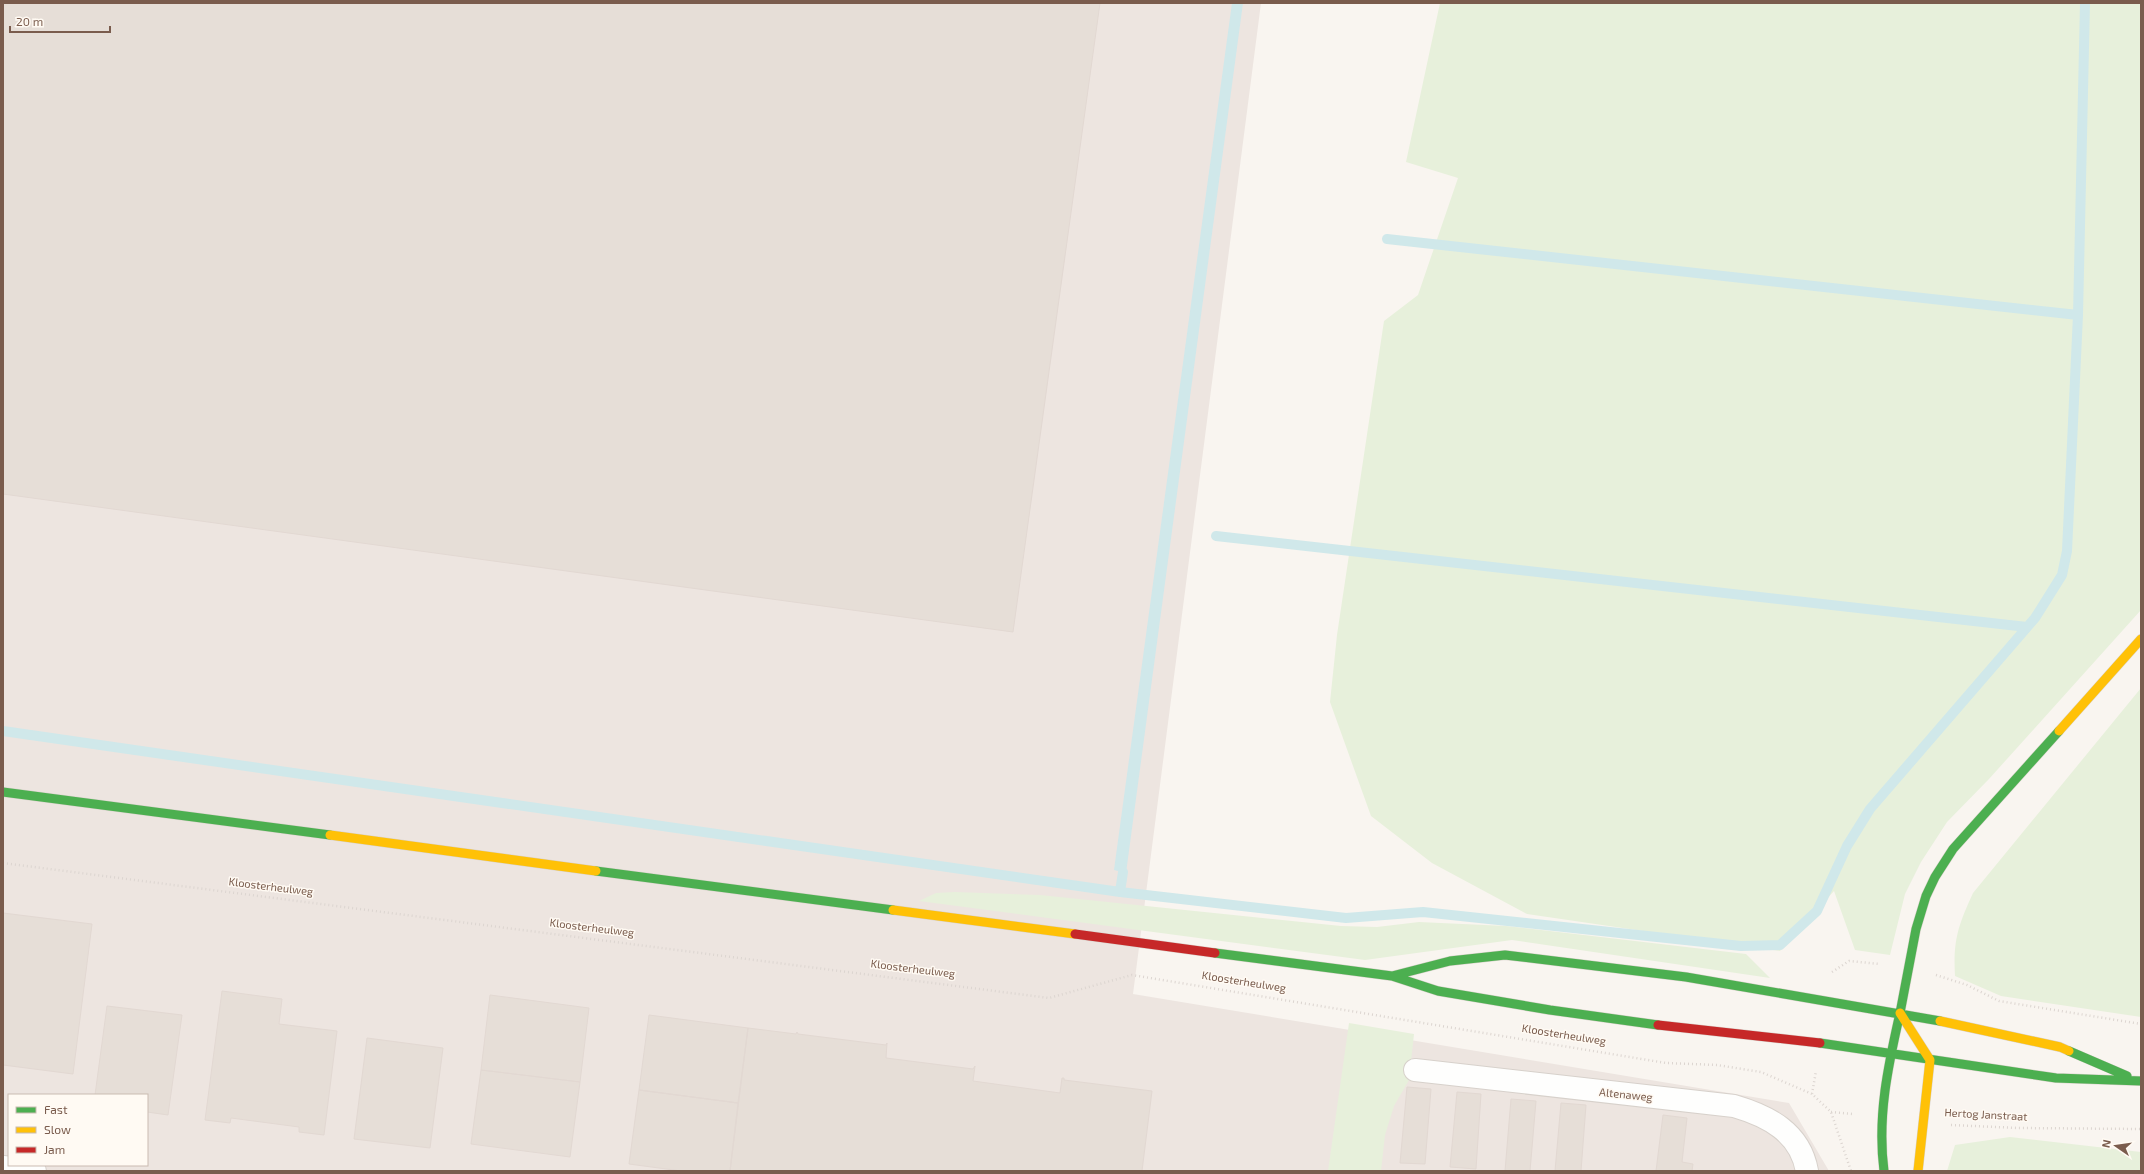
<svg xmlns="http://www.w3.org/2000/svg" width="2144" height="1174" font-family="'Exo 2',sans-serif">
<rect width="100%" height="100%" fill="#f9f5f0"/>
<path fill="#ede5e0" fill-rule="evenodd" d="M3,3H1261L1133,994L1789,1103L1829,1171H3ZM9,1095H147V1165H9Z"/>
<path fill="#e7f0db" d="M1440,3H2141V610L1989,779L1947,822L1921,862L1905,894L1890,955L1855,950L1834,891L1780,951L1527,914L1432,863L1371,816L1330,702L1337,635L1384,321L1418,295L1458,178L1406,162Z
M2141,688V1017L2001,996L1955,976C1953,940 1958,926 1973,893Z
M955,892L1040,895L1341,926L1377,927L1419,922L1506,926L1746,954L1770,978L1512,940L1365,960L919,901L936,893Z
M1349,1023L1414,1034L1409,1080L1394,1106L1385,1135L1381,1171H1328Z
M2010,1137L2141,1152V1171H1947L1955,1145Z"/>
<path fill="#d0e8ea" d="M1232,3H1243L1126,873L1114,870Z"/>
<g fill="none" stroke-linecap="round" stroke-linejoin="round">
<path stroke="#d0e8ea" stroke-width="10" d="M1387,239L2078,315
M1216,536L2027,627
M3,731L1120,892L1346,918L1423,912L1741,946L1780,945L1817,911L1847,846L1870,809L2035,618L2062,575L2067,551L2078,315L2085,3
M1120,892L1123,872"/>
</g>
<path fill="#e6ded7" stroke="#e2d8d2" d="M3,3H1100L1013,632L3,494Z
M3,913L92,924L73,1074L3,1065Z
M222,991L282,999L279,1024L337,1031L324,1135L299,1132V1127L231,1118L230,1123L205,1120Z
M490,995L589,1008L580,1082L481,1070Z
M107,1006L182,1015L168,1115L147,1112V1095H95Z
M649,1015L748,1028L738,1103L639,1090Z
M748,1028L796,1034L797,1032L798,1034L886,1045L887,1043L886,1058L973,1069L975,1066L973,1081L1060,1093L1062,1078H1064V1080L1152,1091L1142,1171H730Z
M367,1038L443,1048L430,1148L354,1139Z
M481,1070L580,1082L570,1157L471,1144Z
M1407,1087L1431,1089L1425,1164L1400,1163Z
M639,1090L738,1103L730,1171H681L629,1164Z
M1457,1092L1481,1094L1476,1169L1450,1167Z
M1511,1099L1536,1101L1530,1171H1505Z
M1561,1103L1586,1105L1581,1171H1555Z
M1663,1115L1687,1118L1682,1162L1693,1164L1692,1171H1656Z"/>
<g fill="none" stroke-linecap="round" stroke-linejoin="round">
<defs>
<path id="street" d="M1415,1070L1734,1106C1768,1116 1800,1132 1807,1171
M3,1167L35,1171"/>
<path id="fast" d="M3,792L330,835
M596,871L893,910
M1215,953L1392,976L1438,991L1550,1010L1658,1025
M1392,976L1450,961L1505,955L1686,977L1940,1021
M1900,1013L1916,929L1926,896L1935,877L1953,849L2059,731
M1820,1043L2056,1078L2141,1081
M2069,1051L2127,1076
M1884,1171C1877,1117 1888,1066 1900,1013"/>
<path id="slow" d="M2059,731L2141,639
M330,835L596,871
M893,910L1075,934
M1900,1013L1930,1060L1918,1171
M1940,1021L2060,1047L2069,1051"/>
<path id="jam" d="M1075,934L1215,953
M1658,1025L1820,1043"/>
</defs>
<use href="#street" stroke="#d7d1cb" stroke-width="24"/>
<use href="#fast" stroke="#d9d2cb" stroke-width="10"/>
<use href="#slow" stroke="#d9d2cb" stroke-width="10"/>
<use href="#jam" stroke="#d9d2cb" stroke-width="10"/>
<path stroke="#dcd5d0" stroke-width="2.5" stroke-dasharray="1 3" stroke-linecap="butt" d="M3,863L1049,998L1132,975L1666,1063L1717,1065L1761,1072L1812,1094L1831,1112L1851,1171
M1832,972L1849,961L1880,964
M1936,975L1967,985L1999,1001L2141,1024
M1812,1094L1816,1071
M1831,1112L1853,1114
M1951,1125L2018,1128L2141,1129"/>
<use href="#street" stroke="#fefefd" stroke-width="22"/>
<use href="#fast" stroke="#4caf50" stroke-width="9"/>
<use href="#slow" stroke="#ffc107" stroke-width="9"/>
<use href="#jam" stroke="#c62828" stroke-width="9"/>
</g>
<g text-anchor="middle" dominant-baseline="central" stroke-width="3" stroke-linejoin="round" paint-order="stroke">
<g font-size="11" fill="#7a5c4d" stroke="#fffaf3">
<text transform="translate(271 886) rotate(7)">Kloosterheulweg</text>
<text transform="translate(592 927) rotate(7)">Kloosterheulweg</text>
<text transform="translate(913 968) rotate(7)">Kloosterheulweg</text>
<text transform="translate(1244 981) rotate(9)">Kloosterheulweg</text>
<text transform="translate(1564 1034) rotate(9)">Kloosterheulweg</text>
<text transform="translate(1626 1094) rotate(6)">Altenaweg</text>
<text transform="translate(1986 1114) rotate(3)">Hertog Janstraat</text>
</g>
</g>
<rect width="2144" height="1174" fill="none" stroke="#7a5c4d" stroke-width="8"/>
<rect x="8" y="1094" width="140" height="72" fill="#fffaf3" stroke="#cabbb1"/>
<rect x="16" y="1107" width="20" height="6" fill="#4caf50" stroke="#cabbb1"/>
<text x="44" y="1114" font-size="12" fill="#7a5c4d">Fast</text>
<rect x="16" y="1127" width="20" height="6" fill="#ffc107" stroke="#cabbb1"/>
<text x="44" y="1134" font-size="12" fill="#7a5c4d">Slow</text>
<rect x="16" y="1147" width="20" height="6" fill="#c62828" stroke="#cabbb1"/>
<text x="44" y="1154" font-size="12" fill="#7a5c4d">Jam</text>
<g transform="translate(2116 1146) rotate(283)" stroke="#fffaf3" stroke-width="3" paint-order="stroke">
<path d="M0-3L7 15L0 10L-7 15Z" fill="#7a5c4d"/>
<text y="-6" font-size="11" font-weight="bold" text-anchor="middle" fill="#7a5c4d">N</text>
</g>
<path d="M10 26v6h100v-6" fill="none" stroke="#7a5c4d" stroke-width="2"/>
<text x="16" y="26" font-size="12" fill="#7a5c4d" stroke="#fffaf3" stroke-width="3" paint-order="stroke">20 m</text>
</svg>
